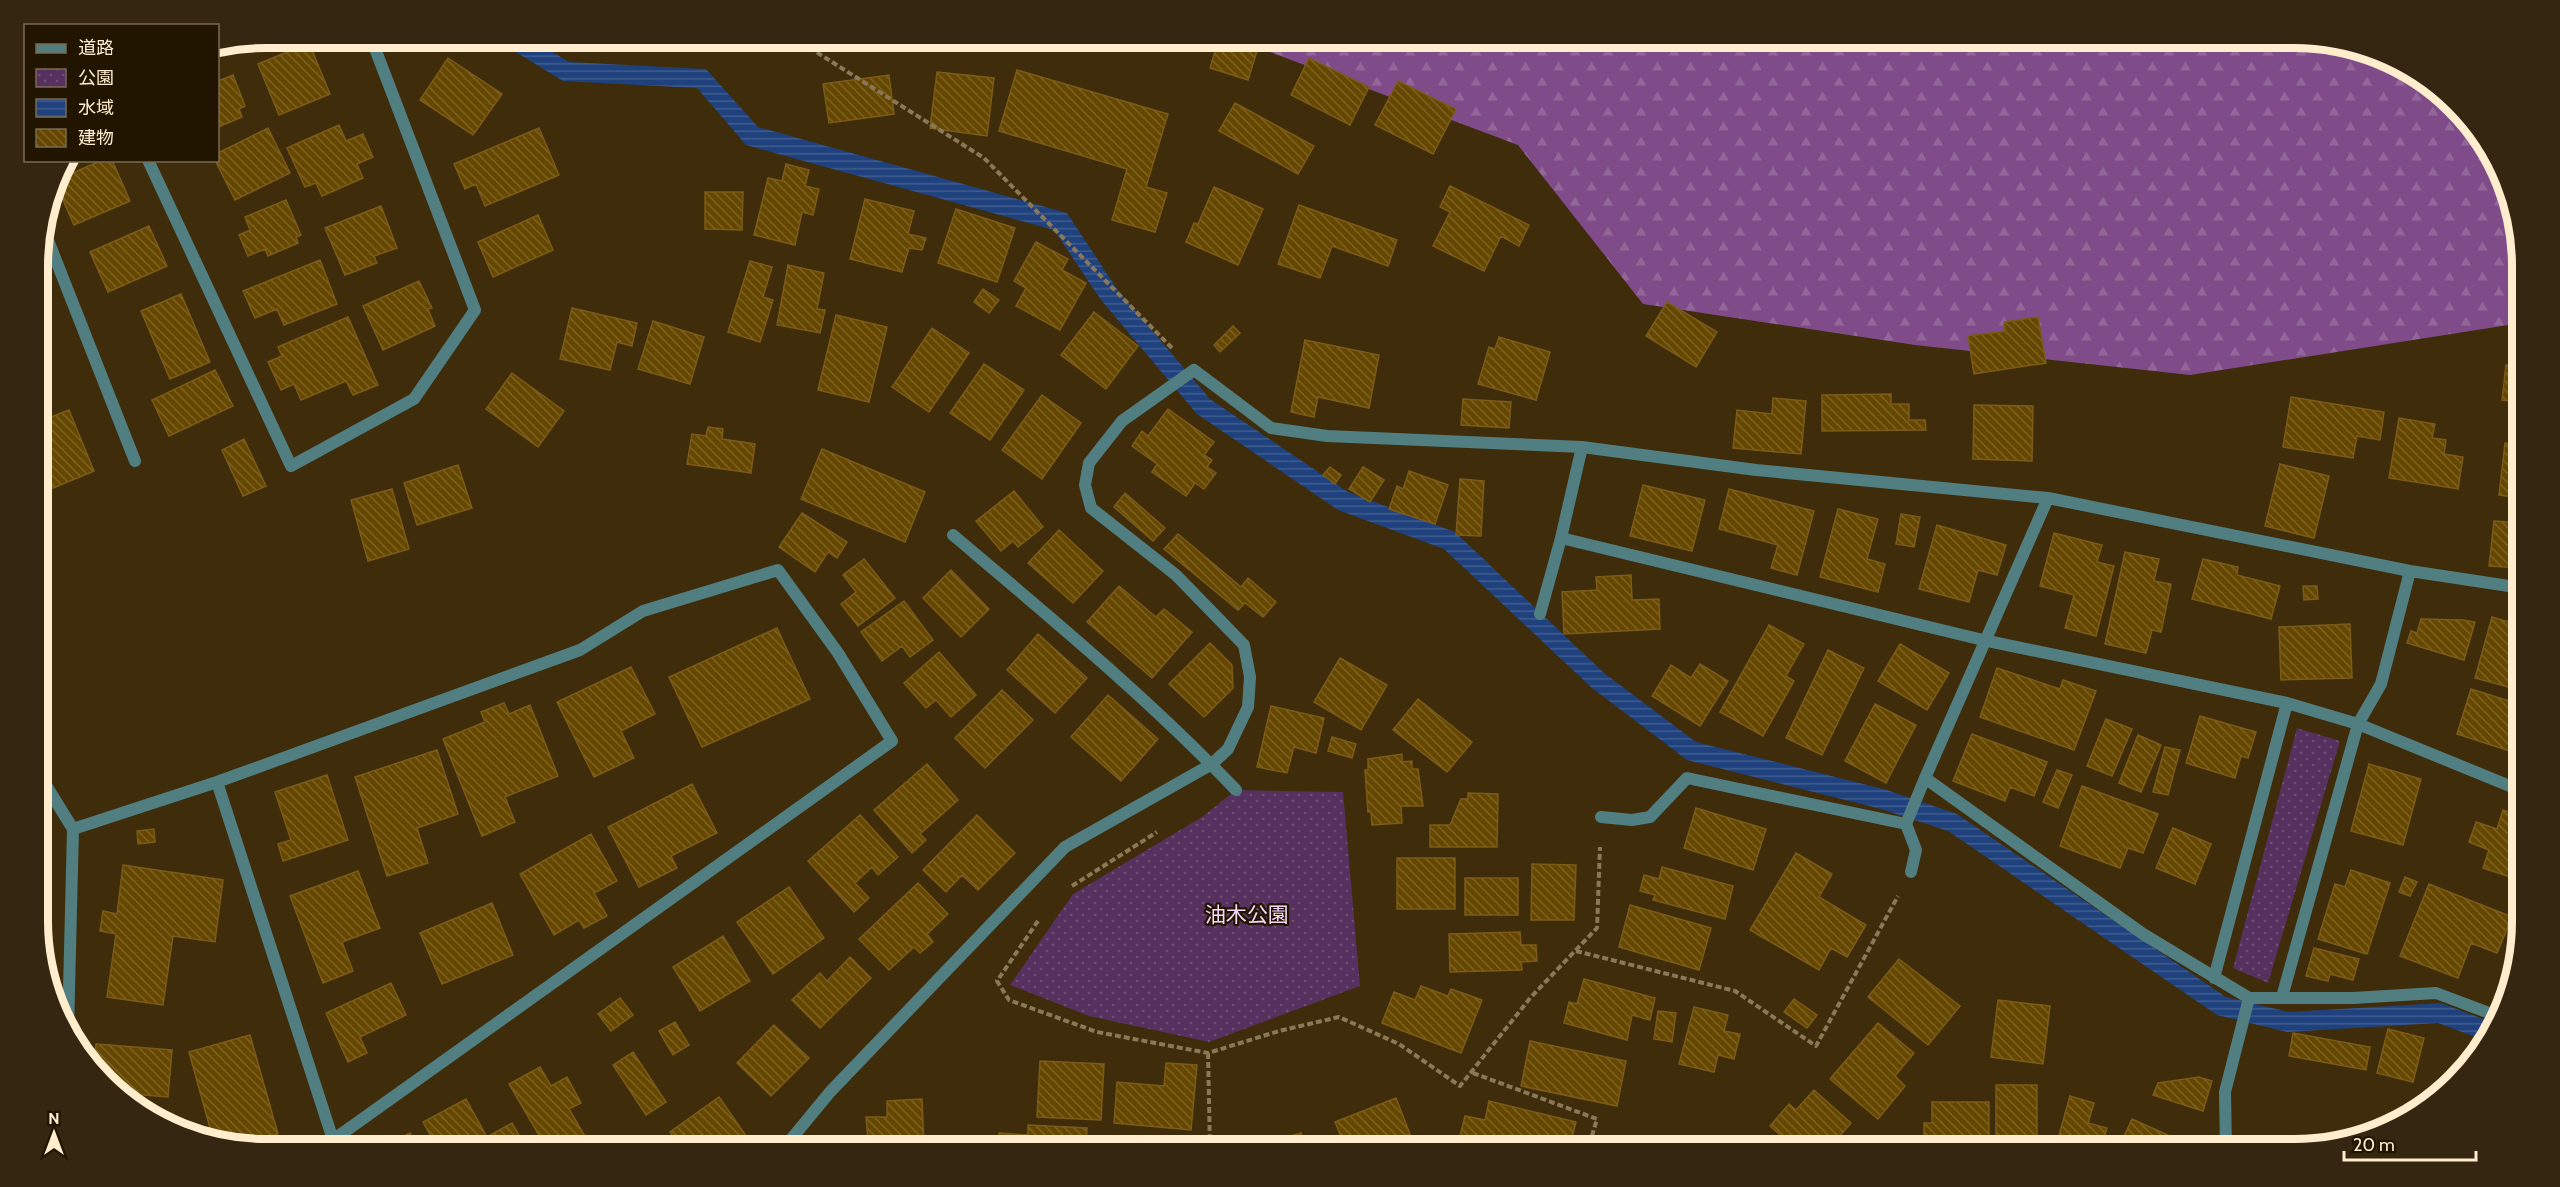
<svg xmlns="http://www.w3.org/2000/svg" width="2560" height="1187" font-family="Cabin,'Noto Sans JP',sans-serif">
<defs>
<pattern id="forest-firs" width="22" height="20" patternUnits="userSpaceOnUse" patternTransform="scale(1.5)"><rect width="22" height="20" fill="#7f4c89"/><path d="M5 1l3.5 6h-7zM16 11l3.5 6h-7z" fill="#926698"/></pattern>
<pattern id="park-dots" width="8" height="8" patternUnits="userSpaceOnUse" patternTransform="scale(1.5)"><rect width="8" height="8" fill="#56305e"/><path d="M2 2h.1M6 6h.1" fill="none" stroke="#6f4e74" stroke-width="1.8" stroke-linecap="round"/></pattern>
<pattern id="water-rules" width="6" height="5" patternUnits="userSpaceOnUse" patternTransform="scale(1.5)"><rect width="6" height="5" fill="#1f417d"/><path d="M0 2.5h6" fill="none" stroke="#415d8e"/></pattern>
<pattern id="building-back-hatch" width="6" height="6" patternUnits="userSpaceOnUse" patternTransform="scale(1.5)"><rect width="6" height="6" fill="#654700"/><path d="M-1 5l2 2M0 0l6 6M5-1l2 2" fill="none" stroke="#7c6224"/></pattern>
</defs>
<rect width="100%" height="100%" fill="#3e2c0a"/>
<path fill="url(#forest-firs)" d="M1252,38H2294C2319,42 2361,46 2383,56C2456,88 2509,158 2520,236C2525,264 2521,295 2521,323L2190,375L1915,345L1643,304L1518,145L1251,45Z"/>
<path fill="url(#park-dots)" d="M2297,728L2340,741L2268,983L2233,968Z
M1236,790L1343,792L1360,986L1209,1042L1089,1016L1010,985L1073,894L1202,817Z"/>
<path fill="url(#water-rules)" d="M493,38H530L569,62L706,69L758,127L1067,213L1117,289L1210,399L1348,492L1455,532L1604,673L1696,742L1887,790L1957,814L2226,997L2289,1012L2441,1003L2496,1024L2486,1041L2438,1023L2287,1032L2217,1015L1948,831L1881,809L1687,760L1592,688L1444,549L1338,510L1197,414L1101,300L1054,230L746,145L697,88L563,81Z"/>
<path fill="url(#building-back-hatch)" stroke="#7c5b1a" stroke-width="1.5" d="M1219,38H1261L1248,80L1210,68Z
M309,43L330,94L279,115L258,64Z
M448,58L502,94L473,135L420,100Z
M1309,58L1369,87L1350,125L1291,95Z
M1017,70L1168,114L1146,187L1167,193L1155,232L1112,220L1127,169L999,131Z
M937,72L994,78L987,136L930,128Z
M233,75L245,106L239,109L242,117L218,127V81Z
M889,75L894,114L829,123L823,84Z
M1398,81L1456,109L1433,154L1375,125Z
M1235,103L1314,146L1298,174L1219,131Z
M339,125L346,141L363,134L373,157L357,164L363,178L322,196L316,183L305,187L287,148Z
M268,128L290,173L235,200L215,160H218V153Z
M539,128L559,175L485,206L476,184L465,189L454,164Z
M102,160H112L130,201L74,225L56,184L57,180Z
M786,164L809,170L805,186L819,189L813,215L802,212L795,245L754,235L768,178L782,181Z
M1450,186L1529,225L1519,246L1501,236L1484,271L1433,246L1450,212L1440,207Z
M1214,187L1263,209L1238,265L1186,242L1194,223L1198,224Z
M705,192H743L742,230L705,229Z
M865,199L914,211L908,234L926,238L922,250L909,248L902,272L850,259Z
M286,200L301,235L296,237L298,243L268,256L265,249L248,256L239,235L250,230L245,217Z
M1299,205L1397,240L1388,266L1332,246L1320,278L1278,264Z
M381,206L397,248L374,256L377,263L345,275L325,228Z
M956,209L1015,228L997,282L938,263Z
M538,215L553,250L493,277L478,242Z
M149,226L167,266L108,292L90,252Z
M1036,242L1068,259L1062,270L1086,283L1060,330L1016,306L1026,288L1014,281Z
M320,260L337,304L284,325L277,309L255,318L243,291Z
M750,261L772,267L763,297L773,300L760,342L728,332Z
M788,265L824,273L817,309L825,310L820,333L777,325Z
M419,281L432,308L428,309L435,326L383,350L363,306Z
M983,289L999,300L989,313L974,302Z
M181,294L210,362L170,379L141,311Z
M1667,302L1717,332L1696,367L1646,336Z
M572,308L637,323L632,346L617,342L610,370L560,359Z
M1094,312L1138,346L1106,389L1061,355Z
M836,315L887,327L869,402L818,390Z
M348,317L378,385L353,395L346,381L301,400L294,384L281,390L268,362L282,356L278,347Z
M2038,317L2046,363L1974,374L1968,336L2005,331L2004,322Z
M653,321L704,337L690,384L638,369Z
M1233,326L1240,333L1220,352L1214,345Z
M932,328L969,353L929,412L892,387Z
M1499,337L1550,352L1536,400L1478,384L1489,347L1495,349Z
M1305,340L1379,355L1369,408L1318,397L1314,417L1291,412Z
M38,361L51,390L38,395Z
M984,364L1024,390L990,440L950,413Z
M2506,365L2521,367V415L2517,414L2518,402L2502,400Z
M215,370L233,406L169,436L152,400Z
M512,373L564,411L538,447L486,409Z
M1891,394V404H1909V420H1925L1926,430L1822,431V395Z
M1042,395L1081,423L1042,479L1002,450Z
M2291,397L2384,412L2380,440L2357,436L2353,458L2283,447Z
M1773,398L1806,401L1801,454L1733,448L1737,410L1772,414Z
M1463,399L1511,402L1509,428L1461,425Z
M1974,405L2033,406L2032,461L1973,459Z
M1168,409L1214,442L1204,455L1212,460L1207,467L1216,473L1204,489L1195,483L1186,496L1152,472L1157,464L1132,446L1142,431L1148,436Z
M69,410L94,471L39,494L38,422Z
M2399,418L2435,424L2432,438L2446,440L2444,454L2463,457L2458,489L2389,478Z
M708,427L723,429L722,439L755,444L751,473L687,464L692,434L706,436Z
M244,439L266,486L243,496L222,450Z
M2505,443L2521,445V498L2499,495Z
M822,449L925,492L905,542L801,499Z
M2280,464L2329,476L2314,538L2265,526Z
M458,465L472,508L417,525L404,483Z
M1330,467L1341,475L1335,484L1323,475Z
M1363,467L1384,480L1370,502L1349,489Z
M1409,471L1448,485L1435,524L1389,509L1397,486L1403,489Z
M1460,479L1484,481L1481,536L1456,535Z
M1643,485L1705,500L1692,551L1630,536Z
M392,489L409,549L368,561L351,500Z
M1729,489L1814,511L1797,575L1771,568L1778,545L1719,529Z
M1014,491L1043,527L1018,547L1013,541L1001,551L976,521Z
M1125,493L1165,528L1153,541L1114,507Z
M1838,509L1878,519L1867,559L1885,564L1878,592L1820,577Z
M802,513L847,542L837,558L828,552L815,572L779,547Z
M1901,514L1920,517L1914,547L1896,544Z
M2494,521L2521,523L2522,568L2489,566Z
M1937,525L2006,545L1997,575L1978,570L1969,602L1919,589Z
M1059,530L1103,571L1073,603L1028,563Z
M2054,533L2102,545L2097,562L2114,566L2096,636L2065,628L2074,595L2040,586Z
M1178,534L1241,587L1248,578L1276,602L1263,617L1245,603L1238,610L1164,549Z
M2125,552L2159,559L2154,581L2171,584L2161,632L2152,630L2146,653L2105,644Z
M864,559L895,598L858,626L841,604L856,592L843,575Z
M2203,559L2238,567L2237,575L2280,586L2271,619L2192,599Z
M951,570L989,609L961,637L923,598Z
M1631,575L1632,600L1659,599L1660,629L1564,634L1562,592L1597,590L1596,577Z
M1119,586L1156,617L1164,609L1192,632L1152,678L1087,622Z
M2303,586H2317L2318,599L2304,600Z
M904,601L933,640L910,657L902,646L882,661L861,632Z
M2492,617L2522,626V678H2520L2516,689L2475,678Z
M2421,619L2463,620L2475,622L2464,660L2407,643L2411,631L2417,633Z
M2350,624L2352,678L2281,680L2279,627Z
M1769,625L1804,644L1786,676L1794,681L1763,736L1720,712Z
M777,628L810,699L702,747L669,677Z
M1038,634L1087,678L1055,713L1007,670Z
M1210,643L1232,665L1233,688L1204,717L1169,684Z
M1900,644L1949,673L1927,710L1878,681Z
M1828,650L1864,668L1822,755L1786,738Z
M939,652L976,695L951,717L936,700L926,708L904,683Z
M1340,658L1387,685L1361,730L1314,702Z
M1700,664L1728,681L1700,726L1652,696L1671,665L1691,678Z
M631,667L655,714L621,731L634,758L594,777L557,702Z
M1997,668L2060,689L2063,680L2096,691L2074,750L1980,717Z
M2471,689L2522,705V755L2457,734Z
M1002,690L1033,720L985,768L955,738Z
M1108,695L1158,739L1121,781L1071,737Z
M1418,699L1472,742L1447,772L1393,730Z
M504,703L509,714L530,705L558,776L505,797L515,822L482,836L443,739L485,722L481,712Z
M1875,704L1916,725L1886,783L1845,761Z
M1271,706L1324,718L1316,753L1294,747L1287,773L1257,767Z
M2200,716L2256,732L2248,758L2241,756L2235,778L2186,763Z
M2106,719L2132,729L2112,776L2087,766Z
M1972,734L2047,762L2034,796L2010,787L2005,801L1953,781Z
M2138,735L2161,745L2141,792L2119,783Z
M1332,737L1356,744L1352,758L1328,751Z
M2165,747L2180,750L2168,795L2153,792Z
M437,750L458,814L417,828L428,863L387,876L355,777Z
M1402,754V762L1412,761V769H1418L1423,806H1401L1402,823L1372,825L1371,812H1368L1365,770H1368V759Z
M927,764L958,800L920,834L926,840L912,853L874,810Z
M2369,764L2421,779L2403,845L2351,831Z
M2057,770L2072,775L2058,808L2043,802Z
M327,775L348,840L283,861L278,844L291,840L275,792Z
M692,784L717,833L671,856L677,868L639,887L608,827Z
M2082,786L2158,814L2143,853L2128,848L2120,868L2060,846Z
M1468,793L1498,794L1497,847H1430V825H1450L1461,799H1468Z
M1696,808L1766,829L1753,870L1684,848Z
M2503,810L2522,817V881L2483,868L2489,850L2469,842L2476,822L2497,829Z
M860,815L898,857L878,875L872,867L855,883L869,898L854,912L808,861Z
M977,815L1015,853L978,890L962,875L946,892L923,870Z
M2173,828L2211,844L2195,884L2156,868Z
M154,829L155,842L138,844L137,831Z
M591,834L617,881L594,893L607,916L584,928L579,920L554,935L520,874Z
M1796,853L1832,874L1819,897L1866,925L1847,957L1831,948L1819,970L1750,930Z
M1397,858H1455V909H1397Z
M1532,864L1576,865L1574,920H1531Z
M123,865L223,880L215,942L173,936L163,1005L107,997L116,934L100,931L103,911L117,914Z
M1662,867L1733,886L1725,919L1653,900L1655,895L1640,891L1644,875L1659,879Z
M2351,870L2390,883L2367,954L2318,939L2335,884L2345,887Z
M358,871L380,928L342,942L353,971L323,983L290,896Z
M2405,877L2417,882L2410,896L2399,892Z
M1465,878H1518V915H1465Z
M918,883L948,914L927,934L933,942L920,953L914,947L889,970L859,939Z
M2429,884L2512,917L2497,953L2471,943L2458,978L2400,956Z
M789,887L824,938L773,974L737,922Z
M492,903L513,955L442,984L420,933Z
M1630,905L1711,928L1699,970L1619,947Z
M1520,932L1521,945H1536L1537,961L1521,962L1522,970L1450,972L1449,934Z
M723,936L750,981L700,1011L673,967Z
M2314,948L2359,959L2353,980L2330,974L2328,981L2306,976Z
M850,957L871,978L820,1028L792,1000L820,973L827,981Z
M1899,959L1960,1006L1928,1045L1868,997Z
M1584,979L1655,998L1650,1020L1632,1015L1627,1040L1564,1023L1569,1002L1577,1004Z
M391,983L406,1015L360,1037L367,1053L348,1062L326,1013Z
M1421,986L1448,996L1451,989L1482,1000L1461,1053L1382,1023L1394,992L1415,1000Z
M620,998L633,1015L611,1031L598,1014Z
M1794,999L1817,1015L1807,1028L1784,1012Z
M1998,1000L2050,1006L2043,1064L1991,1057Z
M1694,1007L1728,1015L1724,1031L1740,1034L1734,1059L1718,1055L1714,1072L1679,1064Z
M1658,1011L1676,1013L1672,1042L1654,1039Z
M675,1022L689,1045L673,1055L659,1031Z
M1878,1023L1914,1053L1895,1076L1905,1086L1878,1119L1830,1079Z
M774,1025L809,1058L771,1096L737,1063Z
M2388,1029L2424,1038L2413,1082L2377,1073Z
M2293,1033L2370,1047L2366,1070L2289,1056Z
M250,1035L278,1134L241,1144L213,1139L189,1052Z
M1530,1041L1626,1061L1617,1106L1521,1086Z
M96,1044L172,1050L168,1097L118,1093L93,1068Z
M633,1052L666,1102L646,1115L613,1065Z
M1040,1061L1104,1064L1101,1120L1037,1117Z
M1166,1063L1197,1065L1191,1130L1114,1123L1117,1082L1164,1086Z
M540,1067L551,1086L567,1077L581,1103L569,1109L590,1145L583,1149H547L509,1084Z
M2199,1077L2212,1081L2203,1111L2153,1095L2158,1083Z
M1996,1085H2037V1136H1996Z
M1814,1090L1851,1123L1828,1149H1796L1770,1126L1789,1104L1796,1110Z
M2070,1096L2094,1103L2088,1123L2107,1128L2101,1149H2067L2056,1146Z
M719,1097L751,1143L742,1149H682L670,1132Z
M1396,1098L1410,1134L1371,1149H1346L1335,1122Z
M466,1099L487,1137L512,1123L527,1149H438L423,1122Z
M922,1099L924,1145L856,1148L855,1141L868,1140L866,1117H887V1101Z
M1489,1101L1576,1122L1569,1149H1481L1458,1144L1465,1116L1485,1120Z
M1932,1102H1989V1147H1924V1123H1932Z
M146,1113L171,1114L170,1127Z
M2132,1119L2186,1143L2183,1149H2118Z
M1028,1125L1087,1128L1086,1149H999V1133L1028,1135Z
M410,1133L419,1149H380Z
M1301,1133L1304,1143L1329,1136L1333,1149H1247Z
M1111,1136L1169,1139V1149H1111Z
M1614,1139L1640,1149H1610Z
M2240,1140L2322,1142V1146L2308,1149H2240Z"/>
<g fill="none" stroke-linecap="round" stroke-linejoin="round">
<path stroke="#8a7857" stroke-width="4" stroke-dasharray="6 3" stroke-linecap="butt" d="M794,38L984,158L1173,349
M1072,886L1157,832
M1038,921L997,981L1009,1000L1097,1032L1208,1053L1279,1031L1339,1017L1399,1044L1460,1086L1531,997L1597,928L1600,847
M1576,951L1735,991L1816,1046L1898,896
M1208,1053L1210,1149
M1473,1073L1597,1119L1588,1149"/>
<path stroke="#517e81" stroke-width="12" d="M148,160L291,466L414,399L475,310L371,38
M44,230L135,461
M1582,447L1561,538L1983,640L2287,703L2358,724L2522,791
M2048,498L1925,778L2143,934L2249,998H2353L2436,993L2500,1017
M953,535C1050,617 1148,698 1236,790
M1540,614L1561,538
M39,774L73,829
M217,782L336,1149
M1601,817L1632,820L1650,817L1687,778L1906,824
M1911,872L1916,850L1906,824L1925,778
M2214,978L2287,703
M2282,997L2358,724L2381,684L2410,571
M68,1031L73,829L217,782L580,650L643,611L778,570L838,653L892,741L333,1140
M783,1149L830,1092L1065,847L1212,764L1228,749L1248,707L1250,677L1244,645L1176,575L1091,508L1085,485L1089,463L1122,421L1194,370L1271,428L1327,436L1582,447L1756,470L2048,498L2410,571L2522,588
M2226,1149L2225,1092L2249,998"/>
</g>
<g text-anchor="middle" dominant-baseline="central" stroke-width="4.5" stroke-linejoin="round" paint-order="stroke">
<g font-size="21" fill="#f4d7f9" stroke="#221500">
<text x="1247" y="914">油木公園</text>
</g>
</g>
<path d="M0 0H2560V1187H0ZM266 48H2294A218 218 0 0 1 2512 266V921A218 218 0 0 1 2294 1139H266A218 218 0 0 1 48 921V266A218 218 0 0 1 266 48Z" fill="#342610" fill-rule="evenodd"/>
<path fill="none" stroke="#ffedce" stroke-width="8" d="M266 48H2294A218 218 0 0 1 2512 266V921A218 218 0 0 1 2294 1139H266A218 218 0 0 1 48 921V266A218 218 0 0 1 266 48Z"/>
<rect x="24" y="24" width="195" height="138" fill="#221500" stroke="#7a6b52" stroke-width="1.5"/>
<rect x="36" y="44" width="30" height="9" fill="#517e81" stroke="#7a6b52" stroke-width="1.5"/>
<text x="78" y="54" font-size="18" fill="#ffedce">道路</text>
<rect x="36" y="69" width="30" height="18" fill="url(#park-dots)" stroke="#7a6b52" stroke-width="1.5"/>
<text x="78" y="84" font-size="18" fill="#ffedce">公園</text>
<rect x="36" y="99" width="30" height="18" fill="url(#water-rules)" stroke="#7a6b52" stroke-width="1.5"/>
<text x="78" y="114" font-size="18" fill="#ffedce">水域</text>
<rect x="36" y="129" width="30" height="18" fill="url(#building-back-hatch)" stroke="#7a6b52" stroke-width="1.5"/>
<text x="78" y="144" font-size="18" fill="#ffedce">建物</text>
<g transform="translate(54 1133)" stroke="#221500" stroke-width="4.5" paint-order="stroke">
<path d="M0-4.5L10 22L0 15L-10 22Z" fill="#ffedce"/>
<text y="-9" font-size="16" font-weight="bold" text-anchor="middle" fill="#ffedce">N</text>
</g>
<path d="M2344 1151v9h132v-9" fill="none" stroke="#ffedce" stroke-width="3"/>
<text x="2353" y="1151" font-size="18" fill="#ffedce" stroke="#221500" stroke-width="4.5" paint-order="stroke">20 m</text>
</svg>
